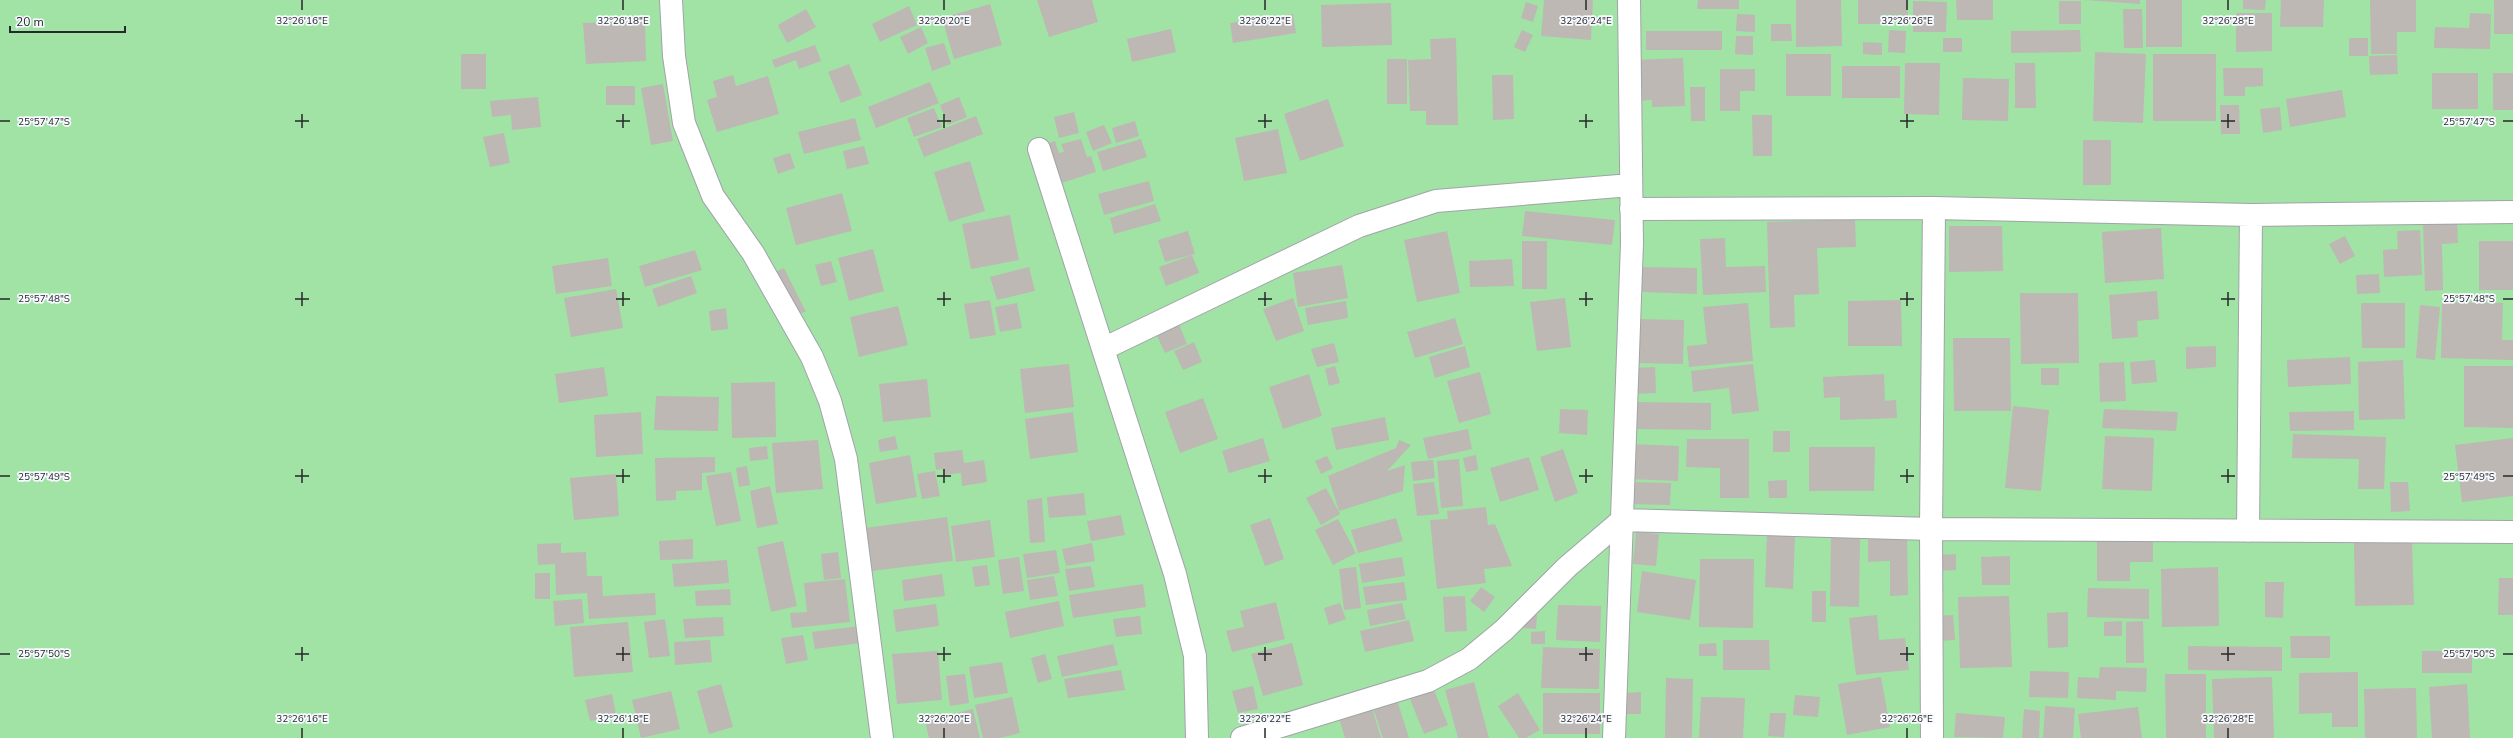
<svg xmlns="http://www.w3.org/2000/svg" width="2513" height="738" font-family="'Nunito Sans',sans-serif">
<rect width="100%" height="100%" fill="#f7faff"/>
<path fill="#a0e3a5" d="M0,0H2513V738H0Z"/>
<path fill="#bdb8b3" d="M1037,0H1092L1098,22L1049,37Z
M1544,0H1593L1591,40L1541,36Z
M1698,0H1739V9H1697Z
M1796,0H1841L1842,46L1796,47Z
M1858,0H1907L1908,15H1880L1881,24H1858Z
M1956,0H1993V20H1957Z
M2085,0H2140V4Z
M2146,0H2182V47H2146Z
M2243,0H2266L2265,10L2243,9Z
M2281,0H2324L2323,27H2280Z
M2370,0H2416V32H2397V54H2371Z
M2494,0H2513V34H2494Z
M1913,1L1947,2L1946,32H1913Z
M2059,1H2081V24H2059Z
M1526,2L1538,6L1533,22L1521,18Z
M1391,3L1392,45L1322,47L1321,5Z
M990,4L1002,45L954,59L942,18Z
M909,6L917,25L880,42L872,24Z
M806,9L816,27L787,43L778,25Z
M2123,9H2142L2143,48H2124Z
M2236,13H2272V51L2236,52Z
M2470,13L2491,14L2490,49L2434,48L2435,27L2469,28Z
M1293,14L1296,33L1233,43L1230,23Z
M1737,14L1755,15V32L1736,31Z
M645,20L646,61L586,64L583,23Z
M1771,24H1791L1792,41H1771Z
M921,27L928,43L908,54L900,37Z
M1171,29L1176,52L1132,62L1127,39Z
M1522,30L1533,35L1525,52L1514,47Z
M1889,30L1906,31L1905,53L1888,52Z
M2080,30L2081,52L2011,53V31Z
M1646,31H1722V50H1646Z
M1736,36H1753V55L1735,54Z
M1456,38L1458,125H1426V111H1410L1408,60L1431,59L1430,39Z
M1943,38H1962V52H1943Z
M2349,38H2368V56H2349Z
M1863,42L1882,43V55L1863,54Z
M944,43L951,64L932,71L925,48Z
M815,45L821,61L799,69L796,60L775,68L772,60Z
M2095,52L2146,54L2143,123L2093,121Z
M461,54H486V89H461Z
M1786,54H1831V96H1786Z
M2153,54H2216V121H2153Z
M2397,55L2398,74L2370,75L2369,56Z
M1683,58L1685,106L1652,107V100L1638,101L1636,60Z
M1387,59H1407V104H1387Z
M1905,63H1940L1939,115L1904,114Z
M2015,63H2035L2036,108H2015Z
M849,64L862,95L841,103L828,72Z
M1842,66H1900V98H1842Z
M2223,68H2263V86L2245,87V96H2224Z
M1720,69H1755V91H1740V111H1720Z
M2432,73H2478V109H2432Z
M2493,73H2513V110H2493Z
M733,75L736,86L768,76L779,114L717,132L707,100L717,97L713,81Z
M1492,75H1513L1514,119L1493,120Z
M1963,78L2009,79L2008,121L1962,120Z
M930,82L939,103L876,128L868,107Z
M663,84L673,141L651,145L641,88Z
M606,86H635V105H606Z
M1690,87H1705V121H1691Z
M2342,90L2346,117L2290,127L2286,99Z
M538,97L541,127L512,130L511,115L492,117L490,101Z
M959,97L967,117L948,125L940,105Z
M1328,99L1344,146L1300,161L1284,114Z
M2220,105H2239L2240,134H2221Z
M2280,107L2282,130L2263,133L2260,109Z
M934,108L942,127L914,137L907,118Z
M1074,112L1079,133L1059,138L1054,117Z
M1752,115H1772V156H1753Z
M976,116L983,134L924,157L917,139Z
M855,118L861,140L804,154L798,132Z
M1135,121L1139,136L1116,143L1112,128Z
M1104,125L1112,143L1093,151L1086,132Z
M1278,129L1287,173L1244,181L1235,138Z
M504,133L510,163L490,167L483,137Z
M1081,139L1087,157L1091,156L1096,172L1058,184L1046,144L1055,141L1059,153L1064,152L1061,144Z
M1141,139L1147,157L1103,171L1097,152Z
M2083,140H2111V185H2083Z
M864,146L869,164L847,169L843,151Z
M790,153L795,168L778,174L773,158Z
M970,161L985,211L949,222L934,172Z
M1149,181L1154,201L1104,215L1098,194Z
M842,193L852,231L796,245L786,208Z
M1155,204L1161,221L1114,234L1110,218Z
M1525,211L1615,220L1612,245L1522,236Z
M1010,215L1019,260L971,269L962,224Z
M1855,219L1856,247L1817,248L1819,294L1794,295L1795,327L1770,328L1767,222Z
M2457,221L2458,243L2442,244L2443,290L2425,291L2423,222Z
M1949,226H2002L2003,271L1949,272Z
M2161,228L2164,279L2105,283L2102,232Z
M2420,230L2422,275L2384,277L2383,250L2398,249L2397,231Z
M1188,231L1195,254L1165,262L1158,240Z
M1447,231L1460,293L1417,302L1404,240Z
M2345,236L2355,256L2340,264L2329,244Z
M1725,238L1726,267L1765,266L1766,292L1703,295L1700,239Z
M1522,241H1547V289H1522Z
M2479,241H2513V290H2479Z
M873,249L884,291L849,301L838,258Z
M695,250L702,270L645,287L639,266Z
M1192,255L1199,273L1166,286L1159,267Z
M608,258L612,286L556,294L552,266Z
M1512,259L1514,286L1470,287L1469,261Z
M831,261L837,282L821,286L815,265Z
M1342,265L1348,298L1298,307L1293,273Z
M1029,267L1035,291L997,300L990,277Z
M1642,267L1697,268V294L1642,292Z
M784,268L806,312L793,314L773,273Z
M2379,274L2380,293L2357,294L2356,275Z
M691,276L697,293L658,307L652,289Z
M616,289L623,328L571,337L564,298Z
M2157,291L2159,319L2137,321L2138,337L2112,339L2109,295Z
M2020,293H2078L2079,363L2021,364Z
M1293,298L1304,331L1276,341L1263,309Z
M1565,298L1571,347L1537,351L1530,302Z
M990,300L996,335L970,339L964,304Z
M1901,300L1902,346H1848V301Z
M1346,301L1348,318L1308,325L1305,308Z
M2442,302L2503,303L2502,340H2513V360L2441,358Z
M1017,303L1022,328L1000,332L995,307Z
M1748,303L1753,361L1689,367L1687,346L1707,344L1703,307Z
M2361,303H2405V348H2362Z
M2420,305L2440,307L2435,360L2416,358Z
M898,306L908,345L859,357L850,317Z
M726,308L728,329L711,331L709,311Z
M1455,318L1463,344L1415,358L1407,332Z
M1636,319L1684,320L1683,364L1635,363Z
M1179,324L1187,344L1165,353L1156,334Z
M1953,338H2010L2011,411H1954Z
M1194,342L1202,362L1183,370L1174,351Z
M1334,343L1339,362L1317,367L1311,349Z
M1465,346L1470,367L1435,378L1429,357Z
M2216,346V367L2186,369V347Z
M2350,357L2351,384L2288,387L2287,360Z
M2155,360L2157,382L2132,384L2130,362Z
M2403,360L2405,419L2359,420L2358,362Z
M2124,362L2126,401L2100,402L2099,363Z
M1069,364L1074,407L1025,413L1020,369Z
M1753,364L1759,411L1732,414L1729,388L1693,392L1691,371Z
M1335,366L1340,383L1329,386L1325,369Z
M2464,366H2513V428L2464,427Z
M604,367L608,396L559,403L555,374Z
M1655,367L1656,393L1634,394L1633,368Z
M2041,368H2059V385H2041Z
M1480,372L1491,414L1459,423L1447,381Z
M1309,374L1322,416L1283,429L1269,387Z
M1884,374L1885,401L1896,400L1897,418L1840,420V397L1824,398L1823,377Z
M927,379L931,417L883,422L879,384Z
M775,382L776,437L732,438L731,383Z
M656,396L719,397L718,431L654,430Z
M1203,398L1218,439L1180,453L1165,412Z
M1635,402L1711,403V430L1634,429Z
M2013,406L2049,410L2041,491L2005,488Z
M1560,409L1588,410L1587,435L1559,433Z
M2104,409L2178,412L2176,431L2102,428Z
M2354,411V430L2290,431L2289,412Z
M641,412L643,454L596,457L594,415Z
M1073,412L1078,452L1030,459L1025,419Z
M1385,417L1389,440L1336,450L1331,428Z
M1468,429L1472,449L1428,459L1423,438Z
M1773,431H1790V452H1773Z
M2293,434L2386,437L2384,489H2358L2359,459L2292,458Z
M895,436L898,449L880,452L878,440Z
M2105,436L2154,438L2152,491L2102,489Z
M1263,438L1270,461L1229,473L1222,451Z
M2513,438V496L2462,502L2455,445Z
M1687,439H1749V498H1720V468L1686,467Z
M818,440L823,489L776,493L772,443Z
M1399,440L1411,445L1387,471L1405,465L1403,491L1339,511L1328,476L1396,448Z
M1630,444L1679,446L1678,481L1629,479Z
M767,446L768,459L750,461L749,448Z
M1809,447H1875L1874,491H1809Z
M1563,449L1578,493L1555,502L1540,457Z
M962,450L964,463L984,460L987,482L962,486L961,473L943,475V469L936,470L934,453Z
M910,455L917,497L876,504L869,463Z
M1476,455L1478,470L1466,472L1463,458Z
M1327,456L1333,468L1321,474L1315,461Z
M715,457V472L702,473V490L676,491V500L656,501L655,458Z
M1529,457L1539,490L1500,502L1490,468Z
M1459,459L1463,506L1441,508L1437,461Z
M1433,460L1435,478L1413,481L1411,462Z
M747,466L750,485L739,487L736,468Z
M935,471L940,496L922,499L917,474Z
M731,472L741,521L716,526L706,476Z
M616,474L619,516L574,520L570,478Z
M1787,480V498H1769L1768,481Z
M1434,482L1439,514L1417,516L1413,484Z
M1631,482L1671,483L1670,505L1630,504Z
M2390,482H2408L2410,511L2391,512Z
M770,486L778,524L757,528L750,491Z
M1326,488L1340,514L1321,525L1306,498Z
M1084,493L1086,515L1049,518L1047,497Z
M1042,498L1045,542L1030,543L1027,500Z
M1486,507L1488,525L1495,524L1512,566L1484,569L1486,583L1437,589L1430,520L1448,519L1447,511Z
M1121,515L1125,535L1091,541L1087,521Z
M947,517L953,561L871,571L865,528Z
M1270,518L1284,559L1265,566L1250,525Z
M1396,518L1403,541L1358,553L1351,530Z
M1338,519L1356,553L1333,565L1315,530Z
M990,520L995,557L956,562L951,526Z
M1636,532L1659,534L1656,566L1633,564Z
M1767,534L1795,535L1793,589L1765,587Z
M1831,535L1860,536L1859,607L1830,606Z
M1907,536L1908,595L1890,596V561L1868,562V537Z
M2097,537H2153V562H2130V581H2097Z
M693,539V559L660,560L659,541Z
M783,541L797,606L771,612L757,547Z
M2412,541L2414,605L2355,606L2354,543Z
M561,543V553L586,552L587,576H602L603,596L655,593L656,615L589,619L587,593L556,595L555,564L538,565L537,544Z
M1092,543L1095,561L1066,566L1062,549Z
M1056,550L1060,573L1027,578L1023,554Z
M838,552L841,578L824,580L821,554Z
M1956,554V570L1935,571V555Z
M2010,556V585H1982L1981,557Z
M1019,557L1024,591L1003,594L998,560Z
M1402,557L1405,576L1362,583L1359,564Z
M1700,559H1754L1753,628L1699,627Z
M727,560L729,583L674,587L672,564Z
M987,565L990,585L975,587L972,567Z
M1091,566L1095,587L1069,591L1065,569Z
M1356,567L1361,608L1344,610L1339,569Z
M2218,567L2219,626L2162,627L2161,569Z
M1642,571L1696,580L1690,620L1637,612Z
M535,573H550V599H535Z
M942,574L945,596L904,601L902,580Z
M1054,576L1058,596L1030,600L1027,580Z
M2499,578H2513V615H2498Z
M845,579L850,622L792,628L790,613L807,612L804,583Z
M1404,582L1407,600L1366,605L1363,587Z
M2265,582H2284L2283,618L2265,617Z
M1143,584L1146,607L1073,618L1069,595Z
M1481,587L1495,597L1484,612L1470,601Z
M2088,588L2149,589V619L2087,617Z
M730,589L731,605L696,606L695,591Z
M1812,591H1826V622H1812Z
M1465,596L1467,631L1445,632L1443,597Z
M2009,596L2012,667L1960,668L1958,597Z
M582,599L584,623L555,626L553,601Z
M1059,601L1064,626L1010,638L1005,612Z
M1276,602L1285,639L1232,652L1226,631L1244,627L1240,611Z
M1340,603L1346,619L1329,625L1324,608Z
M1402,603L1406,619L1370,626L1367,610Z
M936,604L939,626L896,632L893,610Z
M1558,605L1601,606L1600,642L1556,640Z
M2068,612V647L2048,648L2047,613Z
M1523,614L1537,615L1536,629L1523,628Z
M1877,615L1879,640L1905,638L1909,670L1856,675L1849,618Z
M1953,615L1955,640L1936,641L1934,616Z
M1140,616L1142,634L1116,637L1113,619Z
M723,617L724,636L685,638L683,619Z
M665,619L670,656L649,658L644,622Z
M1409,620L1414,641L1365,652L1360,631Z
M2122,621V636H2104V622Z
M2143,621L2144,663H2126V622Z
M628,622L633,672L574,677L570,627Z
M859,626L861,643L815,649L812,632Z
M1545,631V644H1531V632Z
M803,635L808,660L786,664L781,638Z
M2290,636H2330V658H2291Z
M710,640L712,662L675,665L674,642Z
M1723,640H1769L1770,670H1723Z
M1292,643L1303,685L1263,696L1251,654Z
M1716,643L1717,656H1699V644Z
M1113,644L1118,665L1062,677L1057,656Z
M2188,646L2282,647V671L2188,670Z
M1543,647L1600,649L1599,689L1541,688Z
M938,651L942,700L897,704L892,654Z
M2422,651H2472V673H2422Z
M1045,654L1052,679L1038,683L1031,658Z
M1002,662L1008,693L974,698L969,667Z
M2100,667L2147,668L2146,692L2116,691V700L2077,698L2078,677L2099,678Z
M1121,670L1125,690L1068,698L1064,679Z
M2030,671L2069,672L2068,698L2029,697Z
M2358,672V727H2332V713L2299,714V673Z
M965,674L969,703L950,706L946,676Z
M2165,674H2206V738H2166Z
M1881,677L1890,727L1847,735L1838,684Z
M2272,677L2274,738H2214L2212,679Z
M1666,678L1693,679L1692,738H1665Z
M1474,682L1489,738H1458L1445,690Z
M721,684L733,727L709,734L697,691Z
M2467,684L2470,738H2432L2429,687Z
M1432,685L1448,725L1424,734L1408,694Z
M1253,686L1258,709L1238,713L1232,691Z
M2416,688L2417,738H2365L2364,689Z
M671,691L680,729L641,738L632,700Z
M1641,692V714H1623V693Z
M1518,693L1540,730L1526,738H1519L1498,706Z
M1543,693H1600V734H1543Z
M612,694L616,715L590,721L585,700Z
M1795,695L1820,697L1818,717L1793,715Z
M1012,697L1020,733L1000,738H983L975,705Z
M1701,697L1745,698L1743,738H1699Z
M1397,700L1409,738H1383L1373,708Z
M2045,706L2075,708L2073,738H2043Z
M2138,707L2142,738H2081L2078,714Z
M1372,708L1381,738H1345L1339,718Z
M973,709L980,738H929L925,721Z
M2024,709L2040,711L2039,738H2022Z
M1770,713H1786L1784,737L1768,736Z
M1956,713L2005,717L2003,738L1954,737Z"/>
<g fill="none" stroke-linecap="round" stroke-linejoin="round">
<defs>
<path id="minor" d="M671,0L674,56L684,123L713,196L753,253L812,357L830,401L846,459L882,738
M1039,149L1175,574L1195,656L1197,738
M1631,209L1934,208L2251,215L2513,212
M1103,349L1359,226L1436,201L1631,185
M2248,531L2251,215
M1242,738L1428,681L1469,659L1504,630L1567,567L1622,520L1931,529L2513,532
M1614,738L1632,243L1629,0
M1932,738L1931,529L1934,208"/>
</defs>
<use href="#minor" stroke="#a1a3a9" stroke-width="24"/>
<use href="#minor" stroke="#fff" stroke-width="22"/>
</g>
<path fill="none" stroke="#27282a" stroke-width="1.5" d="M302,0V10M623,0V10M944,0V10M1265,0V10M1586,0V10M1907,0V10M2228,0V10M302,114V128M623,114V128M944,114V128M1265,114V128M1586,114V128M1907,114V128M2228,114V128M0,121H10M295,121H309M616,121H630M937,121H951M1258,121H1272M1579,121H1593M1900,121H1914M2221,121H2235M2503,121H2513M302,292V306M623,292V306M944,292V306M1265,292V306M1586,292V306M1907,292V306M2228,292V306M0,299H10M295,299H309M616,299H630M937,299H951M1258,299H1272M1579,299H1593M1900,299H1914M2221,299H2235M2503,299H2513M302,469V483M623,469V483M944,469V483M1265,469V483M1586,469V483M1907,469V483M2228,469V483M0,476H10M295,476H309M616,476H630M937,476H951M1258,476H1272M1579,476H1593M1900,476H1914M2221,476H2235M2503,476H2513M302,647V661M623,647V661M944,647V661M1265,647V661M1586,647V661M1907,647V661M2228,647V661M0,654H10M295,654H309M616,654H630M937,654H951M1258,654H1272M1579,654H1593M1900,654H1914M2221,654H2235M2503,654H2513M302,728V738M623,728V738M944,728V738M1265,728V738M1586,728V738M1907,728V738M2228,728V738"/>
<g font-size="10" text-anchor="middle" fill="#27282a" stroke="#f7faff" stroke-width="3.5" stroke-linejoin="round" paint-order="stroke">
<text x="302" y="24">32°26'16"E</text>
<text x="623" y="24">32°26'18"E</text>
<text x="944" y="24">32°26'20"E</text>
<text x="1265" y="24">32°26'22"E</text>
<text x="1586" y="24">32°26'24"E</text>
<text x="1907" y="24">32°26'26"E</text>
<text x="2228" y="24">32°26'28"E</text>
<text x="44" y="125">25°57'47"S</text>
<text x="2469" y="125">25°57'47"S</text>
<text x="44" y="302">25°57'48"S</text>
<text x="2469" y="302">25°57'48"S</text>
<text x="44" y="480">25°57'49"S</text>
<text x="2469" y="480">25°57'49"S</text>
<text x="44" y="657">25°57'50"S</text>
<text x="2469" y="657">25°57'50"S</text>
<text x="302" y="722">32°26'16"E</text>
<text x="623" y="722">32°26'18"E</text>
<text x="944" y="722">32°26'20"E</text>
<text x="1265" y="722">32°26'22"E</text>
<text x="1586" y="722">32°26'24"E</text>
<text x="1907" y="722">32°26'26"E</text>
<text x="2228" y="722">32°26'28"E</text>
</g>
<path d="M10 26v6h115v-6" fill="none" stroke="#27282a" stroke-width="2"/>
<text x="16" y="26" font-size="12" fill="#27282a" stroke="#f7faff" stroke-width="3" paint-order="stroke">20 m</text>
</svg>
